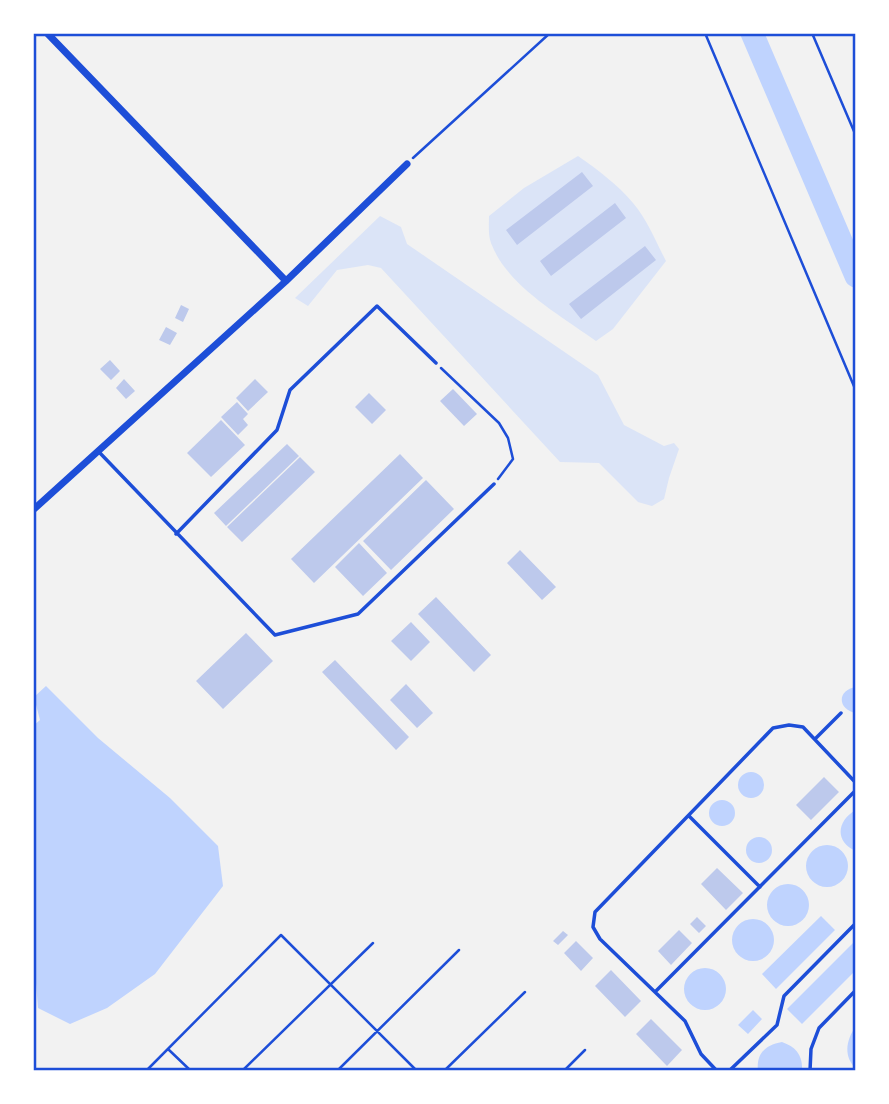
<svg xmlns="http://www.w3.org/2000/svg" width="889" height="1104" font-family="'PT Sans',sans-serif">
<rect width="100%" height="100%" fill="#f2f2f2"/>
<path fill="#dbe4f7" d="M578,156C598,170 617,184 633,203C647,219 656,242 666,261L613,329L596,341C560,315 507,286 491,243C488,235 489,224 489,216L524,188Z
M380,216L401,227L407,244L598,375L624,425L664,446L674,443L679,449L669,478L664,499L652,506L638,502L599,463L560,462L381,268L368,265L337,270L308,306L295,298Z"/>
<path fill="#bfd3fe" d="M46,686L98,738L170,798L218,846L223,886L155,974L107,1008L70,1024L38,1008L36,983L33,980V726L40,720L34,697Z
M856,687V713C837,709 837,690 856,687Z
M738 785a13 13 0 1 1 26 0a13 13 0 1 1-26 0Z
M709 813a13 13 0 1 1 26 0a13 13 0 1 1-26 0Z
M856,810V851C834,842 837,820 856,810Z
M746 850a13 13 0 1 1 26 0a13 13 0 1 1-26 0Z
M806 866a21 21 0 1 1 42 0a21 21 0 1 1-42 0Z
M767 905a21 21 0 1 1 42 0a21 21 0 1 1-42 0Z
M821,916L835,930L776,989L762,974Z
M732 940a21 21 0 1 1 42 0a21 21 0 1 1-42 0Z
M856,940V970L802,1024L787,1009Z
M684 989a21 21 0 1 1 42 0a21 21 0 1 1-42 0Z
M753,1010L762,1019L748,1034L738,1025Z
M856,1026V1069C843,1056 846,1040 856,1026Z
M782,1042C796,1047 803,1055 802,1071H758C756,1054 765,1045 782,1042Z"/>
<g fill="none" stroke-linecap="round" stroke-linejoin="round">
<path stroke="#bfd3fe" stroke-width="23" d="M752,33L856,276"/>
</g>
<path fill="#bdc9ec" d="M582,172L593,186L517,245L506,230Z
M615,203L626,218L551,276L540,261Z
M645,246L656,260L581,319L569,304Z
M181,305L189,309L183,322L175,318Z
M166,327L177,333L170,345L159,340Z
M110,360L120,371L111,380L100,369Z
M124,379L135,391L126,399L116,388Z
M255,379L268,392L248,411L236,398Z
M453,389L477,414L464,426L440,401Z
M369,393L386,410L372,424L355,407Z
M237,402L248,414L243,419L248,425L238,435L221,417Z
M221,420L245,445L211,477L187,453Z
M287,444L299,456L226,526L214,513Z
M400,454L423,478L314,583L291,559Z
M300,457L315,472L242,542L227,527Z
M426,480L454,509L391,570L363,541Z
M359,543L387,573L363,596L335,567Z
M520,550L556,587L542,600L507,563Z
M436,597L491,655L474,672L418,614Z
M411,622L430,642L411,661L391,641Z
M246,633L273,661L223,709L196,681Z
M335,660L409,737L396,750L322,672Z
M406,684L433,713L417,728L390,700Z
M824,777L839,792L811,820L796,805Z
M717,868L743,893L726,910L701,884Z
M697,917L706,926L699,933L690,924Z
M679,930L692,943L671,965L658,951Z
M563,931L568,935L558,945L553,941Z
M576,941L593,958L581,971L564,953Z
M611,970L641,1001L625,1017L595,986Z
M651,1019L682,1050L667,1066L636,1034Z"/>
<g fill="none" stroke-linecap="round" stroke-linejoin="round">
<path stroke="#1d4ed8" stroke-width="2.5" d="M705,33L856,391
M812,33L856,136
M413,158L550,33
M441,368L499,423L508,438L513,459L498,479
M168,1049L191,1071
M146,1071L281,935L417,1071
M242,1071L373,943
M337,1071L459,950
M444,1071L525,992
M564,1071L585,1050"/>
<path stroke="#1d4ed8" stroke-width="3.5" d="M99,452L275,635L358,614L494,484
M176,534L277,430L290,390L377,306L436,363
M815,739L841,713
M689,816L760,887
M655,992L856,790
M717,1071L701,1054L685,1021L600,939L593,927L595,912L773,728L789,725L803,727L856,783
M729,1071L777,1025L784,996L854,925
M810,1071L811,1049L819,1028L856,990"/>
<path stroke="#1d4ed8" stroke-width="7" d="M47,33L286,281
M33,510L286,281L407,164"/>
</g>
<rect width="889" height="1104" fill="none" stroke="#ffffff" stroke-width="70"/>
<rect x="35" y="35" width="819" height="1034" fill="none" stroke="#1d4ed8" stroke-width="2.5"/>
</svg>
